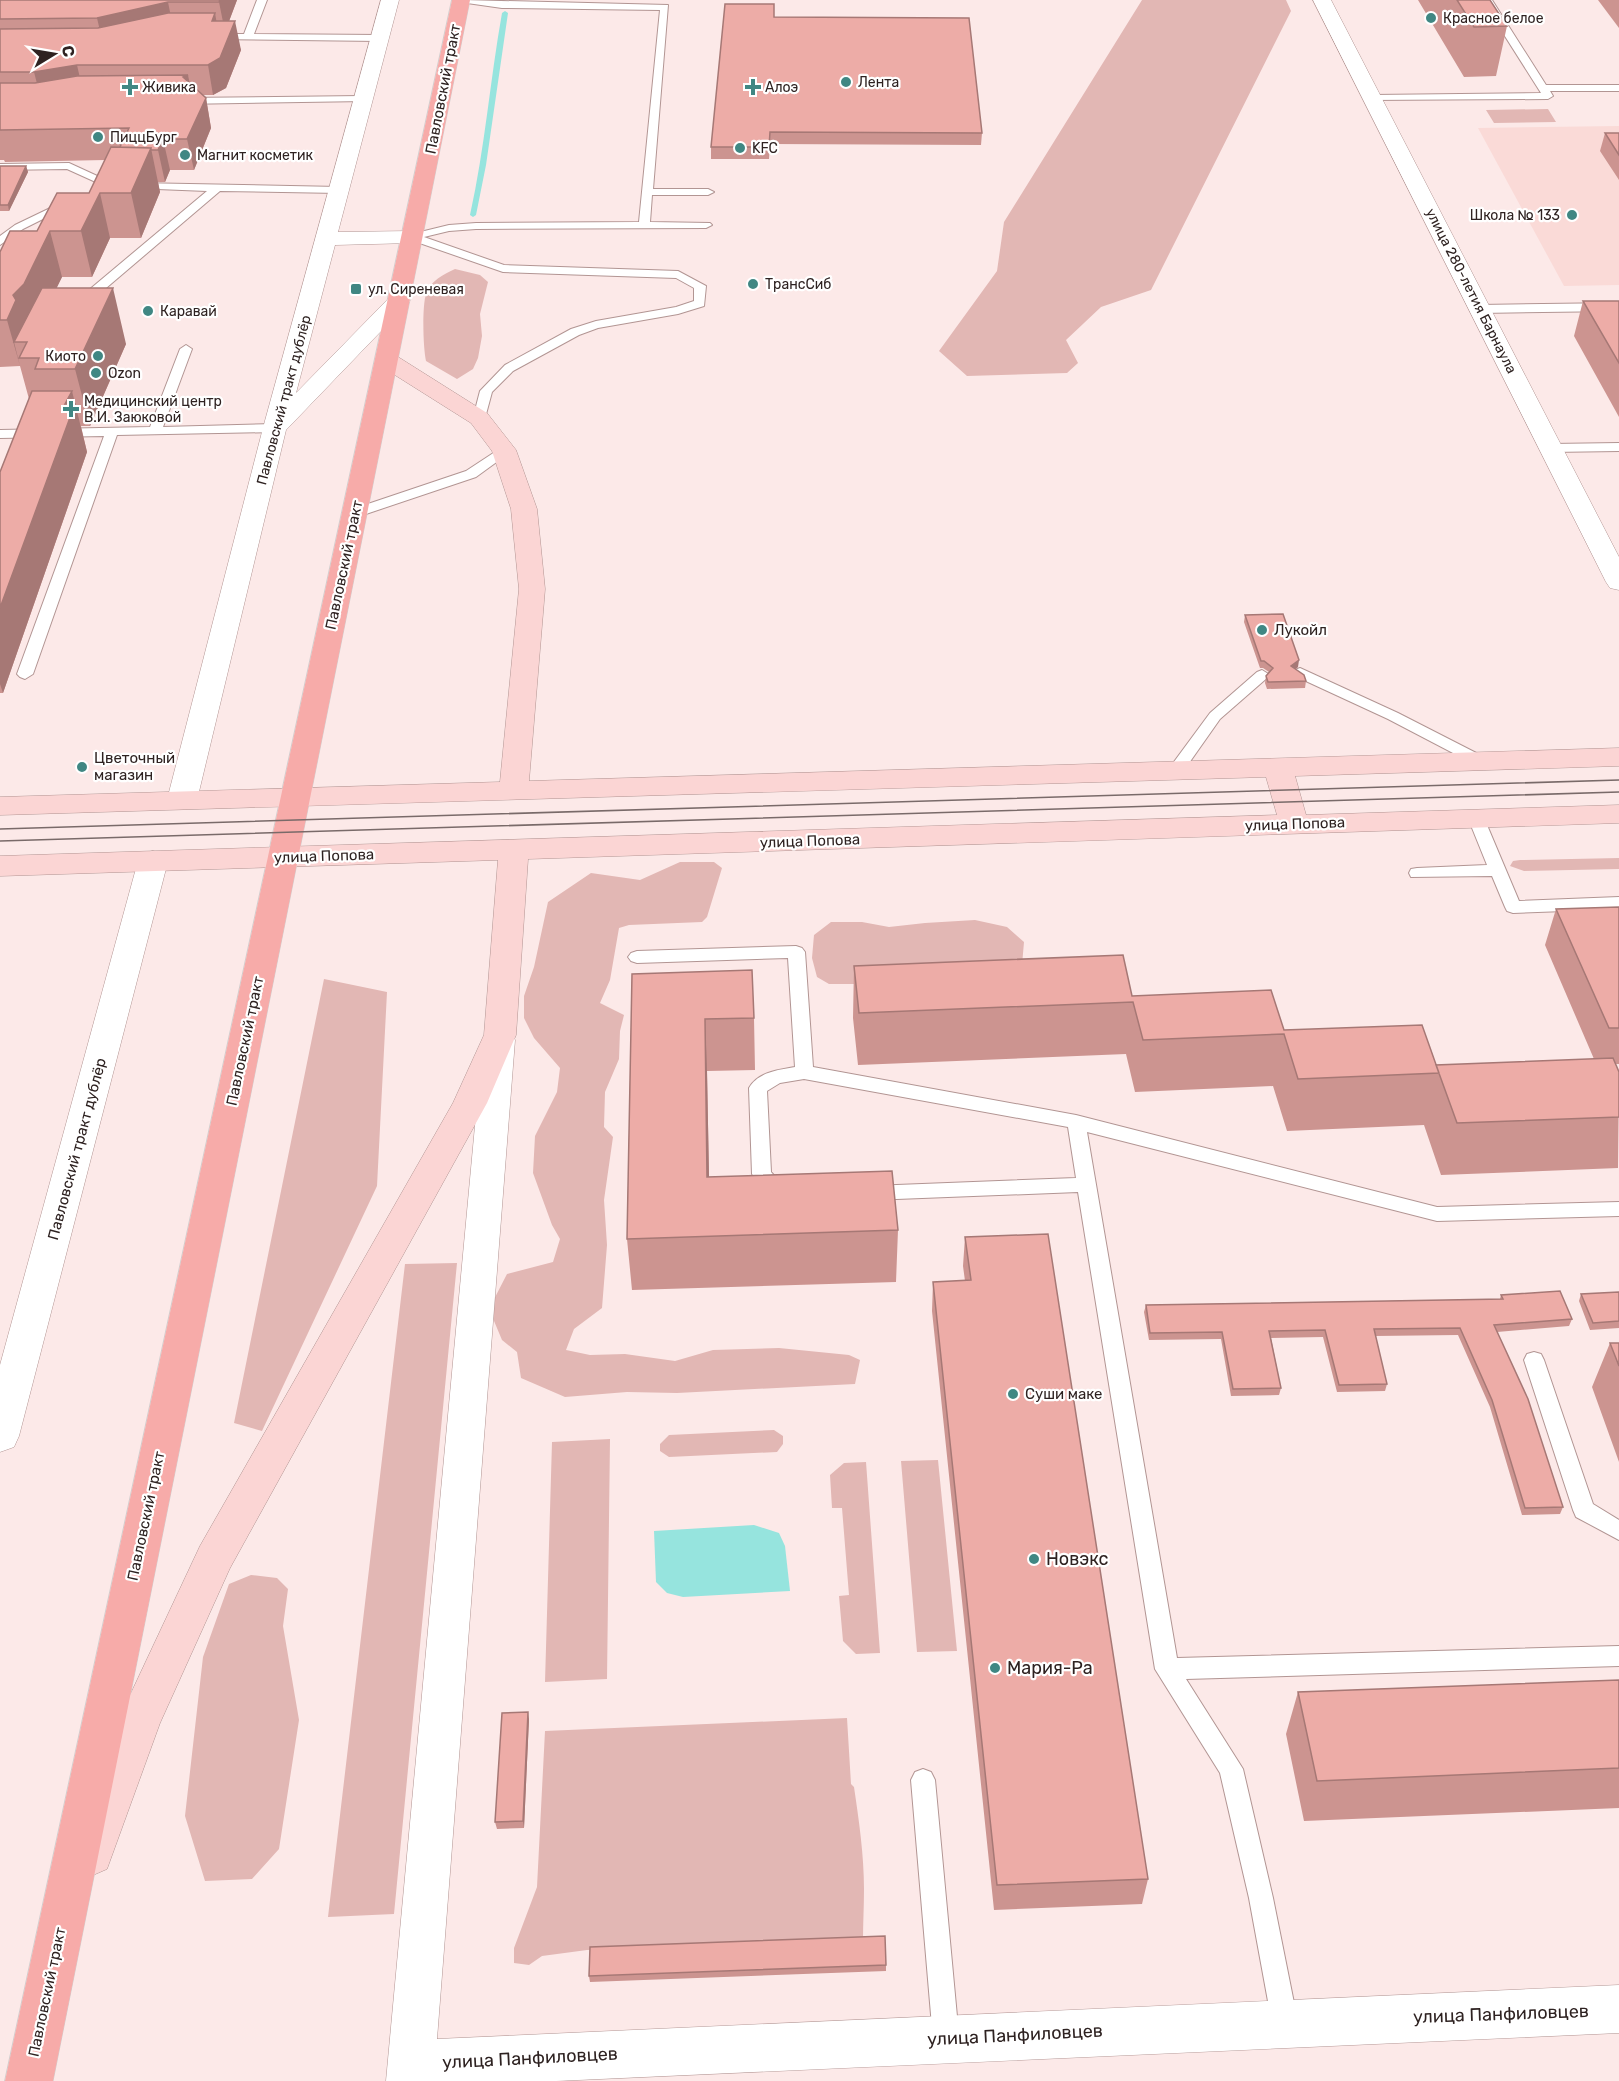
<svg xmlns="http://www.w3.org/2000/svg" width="1619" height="2081" font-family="Rubik,sans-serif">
<rect width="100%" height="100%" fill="#fce9e8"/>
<path fill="#fadad7" d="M1619,126V285L1564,286L1478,128Z"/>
<path fill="#e2b7b4" d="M1142,0H1286L1291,11L1151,290L1101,307L1066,340L1078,363L1067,373L967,376L939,351L997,271L1004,222Z
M1548,109L1556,122L1494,123L1486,110Z
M455,269L480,275L488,282L480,314L482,336L478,358L473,369L457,379L426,361C423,347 422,307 426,294C430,281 444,274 455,269Z
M1619,858V869L1524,871L1510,866L1513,861L1520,860Z
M680,862H714L722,868L707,917L702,922L629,925L619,928L610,980L600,1003L624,1015L620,1031L619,1059L605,1092L604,1127L613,1137L604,1200L607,1245L602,1308L574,1329L566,1350L590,1355L625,1354L675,1361L713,1350L779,1348L849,1355L860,1360L855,1384L677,1393L627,1392L565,1397L521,1378L517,1352L502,1340L489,1309L507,1274L553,1262L560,1239L552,1225L533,1173L535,1136L557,1092L560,1068L534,1038L524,1018V996L534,967L548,902L591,873L640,880Z
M975,920L1007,927L1024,942L1022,965L875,984H829L817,977L812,958L814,935L831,922H862L889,927L925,923Z
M324,979L387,992L377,1186L262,1431L234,1423Z
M457,1263L394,1914L328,1917L405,1264Z
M774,1430L783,1436V1444L777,1452L669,1457L660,1451V1444L669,1435Z
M610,1439L607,1679L545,1682L552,1442Z
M938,1460L957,1651L917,1652L901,1461Z
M866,1462L880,1653L856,1654L843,1641L839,1596L849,1595L842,1508H832L830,1475L844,1463Z
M251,1575L277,1578L288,1589L283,1626L299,1720L279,1849L252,1879L205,1881L185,1816L203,1657L229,1584Z
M847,1718L851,1784L854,1787C859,1821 864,1855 864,1889C864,1906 863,1923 863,1940L587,1950L542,1956L529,1965L514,1963V1948L537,1887L545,1731Z"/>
<path fill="#96e4de" d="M754,1525L779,1533L785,1546L790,1591L683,1597L667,1593L656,1582L654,1531Z"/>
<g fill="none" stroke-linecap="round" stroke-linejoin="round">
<path fill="#96e4de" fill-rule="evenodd" d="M505,11L508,13L486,165L476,215L473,217L470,215C485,148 490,80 502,13Z"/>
<defs>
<path id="lane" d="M257,0H267L254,34L379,35L384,38L379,41L209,39V35L213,34H244Z
M462,0L668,5L653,189H708L714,192L708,195H652L650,222L710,223L712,225L706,228L476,229L449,231L424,237L504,265L678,271L706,286L704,306L678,314L598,328L579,335L513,371L492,392L485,418L479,422L473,418L480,391L505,365L571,329L596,321L676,307L694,301V288L676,278L503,272L408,239V235L449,225L476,223L639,222L660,10L502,8L467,3Z
M1482,0H1492L1546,85H1619V91H1550L1553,96L1548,99L1369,100V96L1373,95L1541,93Z
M362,96L366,97V101L181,104L176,101L181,98Z
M69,163L119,186L117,188H109L67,169L0,170V164Z
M136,183L339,187L345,190L339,193L220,191L85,306H77V300L207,191L132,188L130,186Z
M67,200L71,201V205L23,229L0,245V236L15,225Z
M1619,303V311L1480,313L1474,309L1480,305Z
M186,345L192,349L163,427L275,424L282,428L275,432L117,435L33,674L25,679L20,677L17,674L104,436L0,438V430L150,427L180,349Z
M1619,443V451L1551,452L1544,448L1551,444Z
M504,446L511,450L509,453L476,477L360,516H350L348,513L350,510L466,471Z
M1300,668L1398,713L1486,758L1488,761L1486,764H1474L1388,719L1295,676L1292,673L1295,670Z
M1262,670L1270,675L1267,678L1220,719L1182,773H1170L1168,770L1210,713L1257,672Z
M1476,813L1482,814L1484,818L1519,901L1619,897V909L1513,913L1507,911L1505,907L1492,876L1411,877L1409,873L1411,869L1417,868L1487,865L1468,818L1470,814Z
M796,946L802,948L805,952L813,1067L1076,1115L1437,1207L1619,1202V1216L1437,1221L1087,1132L1177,1658L1619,1646V1666L1186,1679L1243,1769L1273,1898L1298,2023L1294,2032L1285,2036L1276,2032L1272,2023L1249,1898L1220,1773L1155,1669L1078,1192L871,1200L864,1198L861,1193L864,1188L871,1186L1076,1178L1068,1127L804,1079L780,1083L767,1091L771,1172L788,1191L785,1196L778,1198L768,1195L752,1174L749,1088C758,1072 778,1070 795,1067L788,958L637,963L631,961L628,957L631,953L637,951Z
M1534,1352L1541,1354L1544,1360L1593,1504L1619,1520V1540L1576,1517L1573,1510L1524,1360L1527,1354Z
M923,1769L931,1772L935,1780L959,2038L955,2047L946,2051L937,2047L933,2038L911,1780L915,1772Z"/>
<path id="street" d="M381,0H399L338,232L412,231L419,233L423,237L419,241L412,243L335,245L296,393L391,296L399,294L407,296L410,301L286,430L197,800L192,807L182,809L172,807L167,800L263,428Z
M1313,0H1331L1619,557V590L1610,588L1606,582Z
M153,851L164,854L168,861L19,1436L14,1447L0,1452V1365L138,861L142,854Z
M499,1028L511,1032L515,1040L437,2039L1619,1985V2033L556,2081H386L483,1040L487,1032Z"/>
<path id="secondary" d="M387,353L395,355L487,413L516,450L537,509L545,589L529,781L1619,748V766L1295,776L1306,815L1619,805V823L528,859L516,1035L487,1103L230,1568L160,1723L107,1869L91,1876L75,1869L68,1854L117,1723L200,1546L453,1103L484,1035L498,860L0,876V856L1277,815L1266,777L0,815V797L500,782L519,589L511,509L492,451L471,423L379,365L376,360L379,355Z"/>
<path id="primary" d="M452,0H470L53,2081H5Z"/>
</defs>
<use href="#lane" stroke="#b29593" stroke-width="2"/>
<use href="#street" stroke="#b29593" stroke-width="1"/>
<use href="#secondary" stroke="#b29593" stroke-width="1"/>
<use href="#primary" stroke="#d1cece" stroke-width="1"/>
<use href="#lane" fill="#fff" fill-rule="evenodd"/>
<use href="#street" fill="#fff" fill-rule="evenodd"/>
<use href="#secondary" fill="#fbd5d4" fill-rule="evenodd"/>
<use href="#primary" fill="#f7aba9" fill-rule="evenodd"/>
<path stroke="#796a69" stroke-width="1.5" d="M0,829L1619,780
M0,841L1619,792"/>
</g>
<path fill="#cc9490" d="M0,0H237L229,21L241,50L226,88L213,95H203L206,98L211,128L194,170H170L165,182H158L160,192L141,238H110L92,277H62L56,288L126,344L90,426H81L87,452L3,693H0V472L29,399L20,366L0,367V252L37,231L89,193L105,160L5,162L4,160H0Z
M1418,0H1490L1507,26L1496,76L1464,77Z
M1598,0H1619V28Z
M774,17L982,133L981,145L770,144L769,159H711V147Z
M1605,133H1619V180L1600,151Z
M0,166H26L28,172L9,211H0Z
M1583,301H1619V417L1574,336Z
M1245,615L1298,667L1295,669L1306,681L1305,688L1267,689L1265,683L1266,676L1269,672L1263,668H1260L1244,622Z
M1619,907V1064H1615L1619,1072L1618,1168L1441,1175L1424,1125L1287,1131L1273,1086L1135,1092L1126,1054L858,1065L853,1018L854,966L1132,996L1436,1066L1594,1059L1545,945L1556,909Z
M632,974L754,1018L755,1070L707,1071L709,1177L898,1230L896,1282L632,1290L627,1239Z
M965,1237L1148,1879L1142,1904L994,1910L932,1311L933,1282L965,1281L963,1266Z
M1619,1292V1328L1590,1330L1579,1301L1581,1294Z
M1501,1295L1572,1319L1569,1326L1497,1332L1563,1507L1560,1514L1522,1515L1490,1407L1458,1335L1375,1336L1387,1384L1385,1391L1337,1392L1323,1337L1271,1338L1281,1388L1279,1395L1231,1396L1221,1339L1149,1340L1144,1312L1146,1305L1500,1299Z
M1610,1343H1619V1462L1592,1387Z
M1619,1680V1808L1304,1821L1286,1734L1298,1692Z
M529,1719L524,1828L497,1829L495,1822Z
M886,1965V1971L590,1982L589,1976Z"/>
<path fill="#a67875" d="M220,0H237L225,32L219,2Z
M168,2L174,32L104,48L97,18Z
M215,13L220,42L212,21Z
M235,21L241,50L226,88L213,95L208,65Z
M77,65L84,96L42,103L34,72Z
M188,75L194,105L183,77Z
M206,98L211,128L194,170L187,139Z
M163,139L170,170L165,182L158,150Z
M151,148L160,192L141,238L131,193Z
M26,166L28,172L9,211L8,205Z
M100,193L110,238L92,277L81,231Z
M50,231L62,277L36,331L27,342H14L20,366L7,320L13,295Z
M113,288L126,344L90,426L75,369Z
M72,391L87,452L3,693L0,684V608L65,404Z
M1299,660L1298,667L1290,673L1291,666Z
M705,1019L707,1071L710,1229L707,1177Z
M528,1712L529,1719L524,1828L523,1821Z"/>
<path fill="#edaca7" stroke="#a67875" stroke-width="1.5" d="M0,0H220L219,2H168L97,18L0,19Z
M1457,0H1490L1507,26L1474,27Z
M725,4H774V17L969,18L982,133L770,132L769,147H711Z
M168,13H215L212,21H235L220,58L208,65H77L34,72H0V29L98,28Z
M188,75L183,77L206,98L187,139H163L158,150H151V148L120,147L129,128L0,130V83H35L77,76Z
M1605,133H1619V155Z
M111,147L151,148L131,193H100L81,231H50L24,284L13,295L16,300L7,320H0V252L10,231H37L57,193H89Z
M0,166H26L8,205H0Z
M42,288H113L75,369H35L39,358H19L27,342H14Z
M1583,301H1619V363Z
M32,391H72L65,404H75L0,608V472Z
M1283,614L1299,660L1291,666L1304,675L1306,681L1268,682L1266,676L1273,668L1264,661H1261L1245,615Z
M1619,907V1028H1609L1556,909Z
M1123,955L1132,996L1271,990L1284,1030L1422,1025L1439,1073L1298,1079L1284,1034L1143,1040L1133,1002L859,1013L854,966Z
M752,970L754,1018L705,1019L707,1177L892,1171L898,1230L627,1239L632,974Z
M1613,1058L1619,1072V1117L1457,1123L1436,1065Z
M1048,1234L1148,1879L997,1885L933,1282L971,1280L965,1237Z
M1560,1291L1572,1319L1494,1325L1528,1399L1563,1507L1525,1508L1492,1400L1460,1328L1374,1329L1387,1384L1339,1385L1325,1330L1269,1331L1281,1388L1233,1389L1222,1332L1150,1333L1146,1305L1503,1299L1501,1295Z
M1619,1292V1321L1593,1323L1581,1294Z
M1610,1343H1619V1366Z
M1619,1680V1768L1317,1781L1298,1692Z
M528,1712L523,1821L495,1822L502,1713Z
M885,1936L886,1965L589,1976L590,1947Z"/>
<g fill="#408783" stroke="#fff" stroke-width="2">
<circle cx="1431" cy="18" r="6"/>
<circle cx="846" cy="82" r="6"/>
<path d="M127 78h6v6h6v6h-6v6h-6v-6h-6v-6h6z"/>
<path d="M750 78h6v6h6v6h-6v6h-6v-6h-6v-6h6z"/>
<circle cx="98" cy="137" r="6"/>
<circle cx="740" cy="148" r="6"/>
<circle cx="185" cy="155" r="6"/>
<circle cx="1572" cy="215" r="6"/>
<circle cx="753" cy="284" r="6"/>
<rect x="350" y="283" width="12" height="12" rx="3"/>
<circle cx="148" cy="311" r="6"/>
<circle cx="98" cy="356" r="6"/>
<circle cx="96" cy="373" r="6"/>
<path d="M68 400h6v6h6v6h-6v6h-6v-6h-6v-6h6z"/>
<circle cx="1262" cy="630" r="6"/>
<circle cx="82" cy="767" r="6"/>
<circle cx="1013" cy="1394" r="6"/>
<circle cx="1034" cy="1559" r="6"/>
<circle cx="995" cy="1668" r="6"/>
</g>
<g text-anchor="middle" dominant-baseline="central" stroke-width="4.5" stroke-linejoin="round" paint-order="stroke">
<g font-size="14" fill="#2e2221" stroke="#fff" text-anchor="start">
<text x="1443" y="18">Красное белое</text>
<text x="858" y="82">Лента</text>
<text x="142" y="87">Живика</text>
<text x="765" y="87">Алоэ</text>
<text x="110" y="137">ПиццБург</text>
<text x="752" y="148">KFC</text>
<text x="197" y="155">Магнит косметик</text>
<text x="1560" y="215" text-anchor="end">Школа № 133</text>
<text x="765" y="284">ТрансСиб</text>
<text x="368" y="289">ул. Сиреневая</text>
<text x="160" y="311">Каравай</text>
<text x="86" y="356" text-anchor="end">Киото</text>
<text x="108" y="373">Ozon</text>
<text x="84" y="401">Медицинский центр<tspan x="84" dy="16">В.И. Заюковой</tspan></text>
</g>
<g font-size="14" fill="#2e2221" stroke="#fff">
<text transform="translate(1471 291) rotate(63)">улица 280-летия Барнаула</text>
<text transform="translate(284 400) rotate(-75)">Павловский тракт дублёр</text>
</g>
<g font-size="15" fill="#2e2221" stroke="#fff">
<text transform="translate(443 89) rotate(-79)">Павловский тракт</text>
<text transform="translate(344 565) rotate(-78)">Павловский тракт</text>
<text transform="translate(1295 824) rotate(-2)">улица Попова</text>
<text transform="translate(810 841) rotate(-2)">улица Попова</text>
<text transform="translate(324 856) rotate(-2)">улица Попова</text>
<text transform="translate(245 1041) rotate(-78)">Павловский тракт</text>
<text transform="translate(77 1149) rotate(-75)">Павловский тракт дублёр</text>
<text transform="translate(146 1516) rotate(-78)">Павловский тракт</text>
<text transform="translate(47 1992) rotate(-78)">Павловский тракт</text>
</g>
<g font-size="15" fill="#2e2221" stroke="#fff" text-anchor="start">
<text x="1274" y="630">Лукойл</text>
<text x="94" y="758">Цветочный<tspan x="94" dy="17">магазин</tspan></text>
<text x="1025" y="1394">Суши маке</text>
</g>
<g font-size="18" fill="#2e2221" stroke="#fff" text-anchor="start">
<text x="1046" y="1559">Новэкс</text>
<text x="1007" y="1668">Мария-Ра</text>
</g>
<g font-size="18" fill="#2e2221" stroke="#fff">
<text transform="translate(1501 2014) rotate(-2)">улица Панфиловцев</text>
<text transform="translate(1015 2035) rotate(-3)">улица Панфиловцев</text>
<text transform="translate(530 2058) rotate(-3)">улица Панфиловцев</text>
</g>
</g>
<g transform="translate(54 54) rotate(79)" stroke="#ffffff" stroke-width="4.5" paint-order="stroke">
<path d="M0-4.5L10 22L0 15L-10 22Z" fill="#2e2221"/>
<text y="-9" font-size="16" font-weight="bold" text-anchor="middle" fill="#2e2221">С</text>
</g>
</svg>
